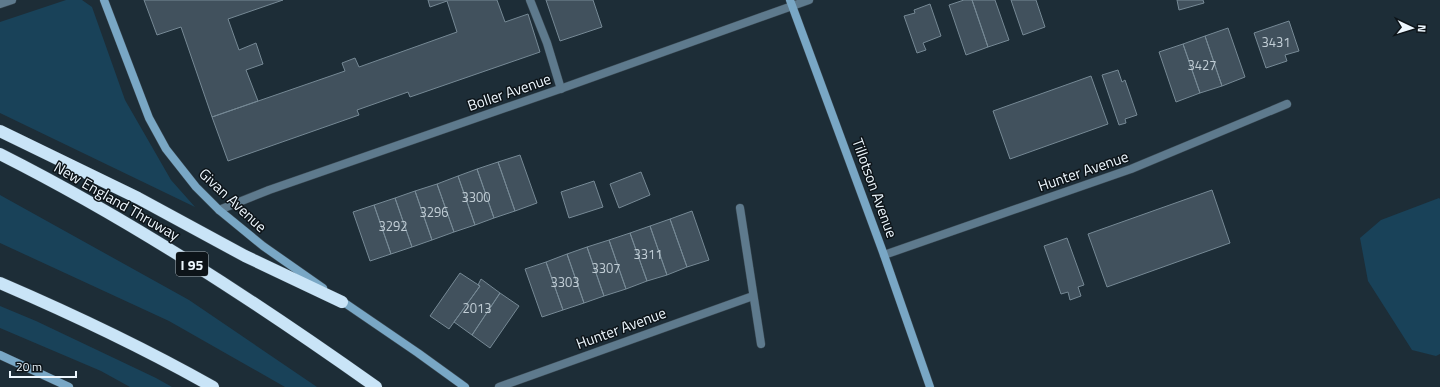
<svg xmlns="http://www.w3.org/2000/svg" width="1440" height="387" font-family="'Titillium Web',sans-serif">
<rect width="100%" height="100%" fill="#1d2d37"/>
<path fill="#194259" d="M66,0H82L92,7L125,100L171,180L195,207L0,113V22Z
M0,195L189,300L317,387H285L169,321L0,243Z
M1439,198L1440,199V354L1436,356L1412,350L1368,281L1360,238L1381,220Z
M0,306L36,321L156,378L172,387H130L101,371L0,328Z"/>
<path fill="#41515d" stroke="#768995" d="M144,0H283L228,19L239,50L256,43L263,64L246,70L258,101L212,117L181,27L157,35Z
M428,0H497L505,22L528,14L540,52L410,97L408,92L357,110L359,115L228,161L212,117L345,71L342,63L355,58L359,67L457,32L447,1L430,7Z
M546,0H593L602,27L560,41Z
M964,0H972L988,47L966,55L949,5Z
M972,0H995L1009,40L988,47Z
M1011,0H1036L1045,27L1023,35Z
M1177,0H1203L1204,3L1179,10Z
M930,4L941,36L923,43L926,50L917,53L904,16L915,13L914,10Z
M1289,21L1299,51L1285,55L1287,61L1266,68L1254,33Z
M1228,28L1245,77L1222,86L1205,36Z
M1205,36L1222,86L1200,93L1183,44Z
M1183,44L1200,93L1176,102L1159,52Z
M1118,70L1122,82L1125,80L1137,115L1125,119L1126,123L1119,125L1102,75Z
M1091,76L1108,124L1010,159L993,111Z
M520,155L537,203L515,211L498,162Z
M498,162L515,211L494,218L477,169Z
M477,169L494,218L475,225L458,176Z
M641,172L650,195L619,208L610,184Z
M458,176L475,225L454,232L437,184Z
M594,181L603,207L569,218L561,192Z
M437,184L454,232L432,240L415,191Z
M1212,190L1230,243L1107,287L1088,234Z
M415,191L432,240L412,247L395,198Z
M395,198L412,247L391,254L374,205Z
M374,205L391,254L370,261L353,212Z
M692,211L709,260L687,267L670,219Z
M670,219L687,267L667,275L650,226Z
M650,226L667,275L647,281L630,233Z
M630,233L647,281L626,289L609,240Z
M1067,238L1084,285L1078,287L1081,296L1070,300L1068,292L1061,294L1044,246Z
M609,240L626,289L604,296L587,247Z
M587,247L604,296L584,303L567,254Z
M567,254L584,303L563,310L546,262Z
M546,262L563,310L542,317L525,269Z
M460,273L480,286L449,329L430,316Z
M481,279L500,293L472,335L454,322L480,286L478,285Z
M500,293L519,306L490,348L472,335Z"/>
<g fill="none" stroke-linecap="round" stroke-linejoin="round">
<defs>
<path id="lane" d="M530,0L547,43L561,89"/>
<path id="street" d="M0,4L12,0
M740,208L761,344
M219,210L269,190L560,89L809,0
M884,255L1131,169L1287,104
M499,387L753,296"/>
<path id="secondary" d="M104,0L149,118L166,149L196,187L219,210L263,246L323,288
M790,0L884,255L930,387
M339,299L418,353L465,387
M0,355L69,387"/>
<path id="highway" d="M0,131L138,198L245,256L342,302
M0,154C131,220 256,302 376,387
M0,283C72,314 144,348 213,387"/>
</defs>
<use href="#lane" stroke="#3a4953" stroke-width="9"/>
<use href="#street" stroke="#3a4953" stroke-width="9"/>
<use href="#secondary" stroke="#3a4953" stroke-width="9"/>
<use href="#highway" stroke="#3a4953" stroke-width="13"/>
<use href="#lane" stroke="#5e7a8d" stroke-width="8"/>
<use href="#street" stroke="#5e7a8d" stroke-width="8"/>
<use href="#secondary" stroke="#79a7c5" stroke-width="8"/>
<use href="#highway" stroke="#c9e4f7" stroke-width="12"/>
</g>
<g text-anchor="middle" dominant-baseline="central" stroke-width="3" stroke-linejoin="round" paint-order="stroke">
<g font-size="13" fill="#c2ced6">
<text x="1276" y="42">3431</text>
<text x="1202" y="65">3427</text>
<text x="476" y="197">3300</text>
<text x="434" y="212">3296</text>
<text x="393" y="226">3292</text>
<text x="648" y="254">3311</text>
<text x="606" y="268">3307</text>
<text x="565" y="282">3303</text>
<text x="477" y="308">2013</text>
</g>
<rect fill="#0d1419" stroke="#aab3b9" stroke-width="1" x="176" y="252" width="32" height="24" rx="3"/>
<g font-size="14" font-weight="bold" fill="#edf7fe">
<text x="192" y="264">I 95</text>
</g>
<g font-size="15" fill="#edf7fe" stroke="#0d1419">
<text transform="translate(509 92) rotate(-19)">Boller Avenue</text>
<text transform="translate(1083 171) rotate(-19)">Hunter Avenue</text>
<text transform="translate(875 188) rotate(70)">Tillotson Avenue</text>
<text transform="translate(233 200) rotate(43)">Givan Avenue</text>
<text transform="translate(117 201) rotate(30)">New England Thruway</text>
<text transform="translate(621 328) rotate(-20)">Hunter Avenue</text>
</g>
</g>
<g transform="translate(1412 28) rotate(94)" stroke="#0d1419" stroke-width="3" paint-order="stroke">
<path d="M0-3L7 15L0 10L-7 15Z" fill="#edf7fe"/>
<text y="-6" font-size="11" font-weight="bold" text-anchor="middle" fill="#edf7fe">N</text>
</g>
<path d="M10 371v6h66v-6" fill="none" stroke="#edf7fe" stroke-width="2"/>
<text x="16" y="371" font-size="12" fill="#edf7fe" stroke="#0d1419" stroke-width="3" paint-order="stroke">20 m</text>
</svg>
